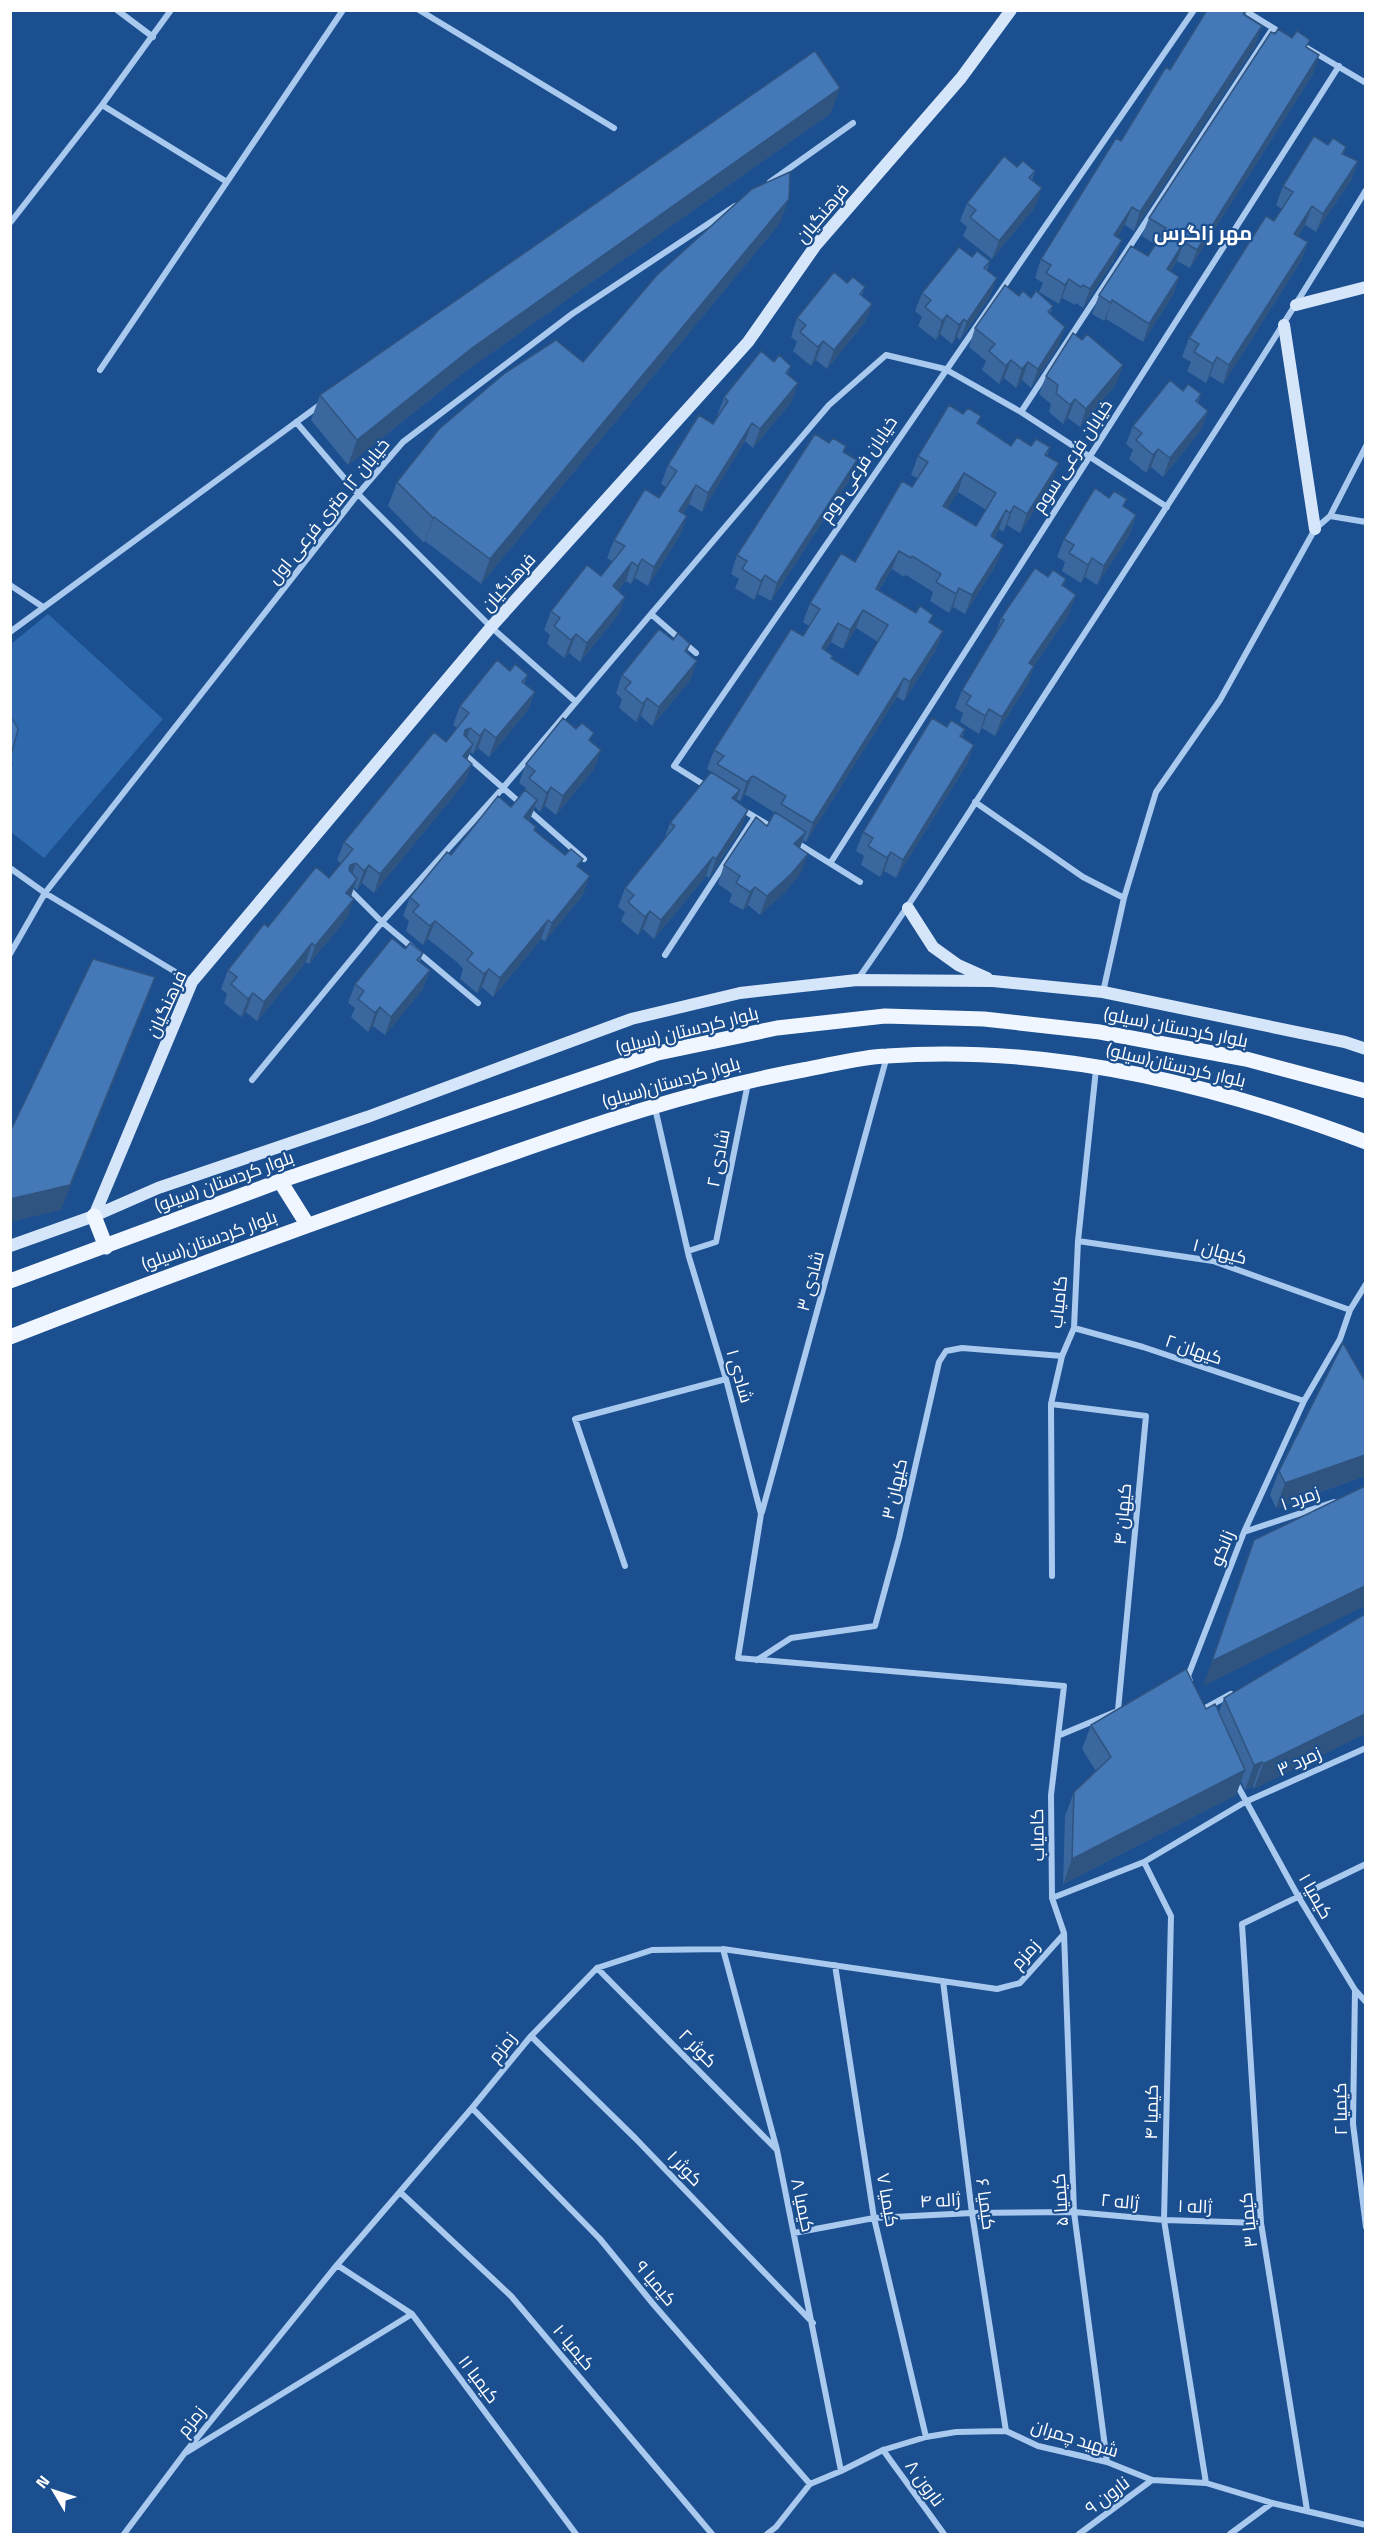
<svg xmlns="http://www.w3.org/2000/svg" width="1376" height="2545" font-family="'Titillium Web',Cairo,sans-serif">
<rect width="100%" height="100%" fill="#1b4f8f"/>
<path fill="#2e69ad" d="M48,614L163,719L44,858L11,832L10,769L13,765L11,759V644Z"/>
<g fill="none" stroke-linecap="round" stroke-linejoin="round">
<path stroke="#a9c9ee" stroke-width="6" d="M117,10L153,37
M419,10L614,128
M1244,10L1275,29
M1302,45L1366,83
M102,105L227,182
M770,182L853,123
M10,223L102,105L171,10
M100,370L343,10
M1021,412L1273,28
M296,422L358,494L491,627L576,702
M1366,446L1330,516L1366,522
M10,585L43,607
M651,614L696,653
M10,632L321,404
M462,752L584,859
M706,786L674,766L1194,10
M975,802L1083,877L1124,898
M740,808L773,828
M794,841L860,882
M831,862L1339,66
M10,868L45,893L192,982
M348,888L382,922L478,1003
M10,954L45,893L358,494L403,442L572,314L735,206
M665,955L755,817
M858,979C927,881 990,779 1055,679C1160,517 1266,355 1366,190
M1103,992L1124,898L1156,792L1220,700L1315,529L1330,516
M252,1080L382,922L502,789L829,405L886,355L945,369L1021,412L1167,507
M655,1108L689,1257L726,1379L761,1514L738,1658L1064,1686L1051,1795L1052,1898L1064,1933L1074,2212L1107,2462
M1078,1241L1213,1261L1350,1310
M688,1251L716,1242L748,1083
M1074,1328L1143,1347L1304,1401
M1051,1404L1146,1416L1118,1710
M762,1512L887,1056
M1244,1532L1334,1502
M625,1566L575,1419L726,1379
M1052,1576L1051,1404L1062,1356L1074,1328L1078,1241L1096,1069
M757,1660L791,1638L875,1626L899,1538L939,1362L946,1351L962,1348L1062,1356
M1190,1681L1188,1676L1244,1532L1304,1401L1340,1339L1350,1310L1366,1284
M1202,1710L1231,1694
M1060,1735L1115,1712
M1235,1781L1298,1896L1355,1990L1366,2002
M1052,1898L1144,1862
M723,1949L777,2150L841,2471
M835,1965L874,2218L926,2437
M597,1968L776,2149
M943,1981L972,2213L1006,2431
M1355,1990L1353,2124L1366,2227
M531,2036L636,2139L813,2323
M472,2108L600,2239L654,2305L810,2484
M400,2192L511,2296L712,2534
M794,2233L874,2218L972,2213L1074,2212L1164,2220L1261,2223
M337,2265L412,2314L576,2534
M883,2450L944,2534
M187,2452L412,2314
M1206,2483L1164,2220L1171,1916L1144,1862L1245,1802L1366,1748
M1307,2510L1261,2223L1242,1924L1366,1864
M124,2534L184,2454L337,2265L472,2108L531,2036L597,1968L652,1950L723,1949L997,1989L1020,1983L1064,1934
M767,2534L776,2527L810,2484L841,2471L883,2450L926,2437L956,2432L1006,2431L1038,2446L1107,2462L1152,2480L1206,2483L1272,2503L1366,2525
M1079,2534L1152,2480
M1230,2534L1272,2503"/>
<path stroke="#d6e6fa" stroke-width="12" d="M1296,305L1366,287
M1284,325L1315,529
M908,908L933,947L958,965L987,978
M94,1216L192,982L491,627L748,342L816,245L961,78L1011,10
M10,1246L94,1216L158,1188L367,1117L631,1019L740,993L857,980L993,981L1103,992L1345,1042L1366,1049"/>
<path stroke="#f0f6ff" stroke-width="15" d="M280,1181L307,1224
M94,1216L106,1247
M10,1281L280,1181L658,1053L777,1028L885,1016L984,1019L1100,1032L1246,1059L1366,1091
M10,1337C169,1275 329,1217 490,1161C595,1124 694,1090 803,1070C831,1065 859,1057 887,1056C1050,1044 1214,1084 1366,1142"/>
</g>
<path fill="#3a679d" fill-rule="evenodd" d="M1207,10H1247L1245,16L1256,45L1134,231L1125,225L1117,237L1115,259L1083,308L1076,303L1075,305L1062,298L1059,304L1039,292L1043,283L1035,278L1041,259L1121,141L1170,70Z
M1307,48L1313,74L1190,268L1177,261L1171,271L1179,277L1173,295L1143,342L1106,319L1104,321L1092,314L1099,295L1148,256L1156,245L1142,236L1149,218Z
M831,113L463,373L348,465L311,420L320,395Z
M1346,147L1343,155L1352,179L1316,232L1305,225L1298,236L1308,242L1301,261L1223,384L1210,376L1206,383L1187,371L1191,362L1182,357L1189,338L1282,209L1276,205L1283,186Z
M1017,167L1035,171L1032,180L1035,207L992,259L963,236L967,227L960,221L967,203Z
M780,223L481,584L425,541L424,543L388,506L397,482L583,362Z
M972,257L990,261L987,270L990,297L960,340L957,337L952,344L940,334L936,340L918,326L922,317L915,311L922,293Z
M847,283L865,287L862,295L872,304L865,322L827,369L816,360L811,366L793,351L797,342L791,337L797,318Z
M1019,296L1031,298L1053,306L1050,314L1059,345L1031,388L1022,380L1016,388L1004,378L999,384L982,370L986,361L969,347L975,328Z
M1082,340L1123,365L1116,384L1080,427L1068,418L1063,424L1049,412L1051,404L1039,394L1046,376Z
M774,362L791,366L788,374L792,401L753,448L745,441L702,512L689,504L683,514L687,516L680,535L648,586L635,578L631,584L626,581L618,590L625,597L618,615L580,662L569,653L564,658L547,644L550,635L544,630L551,611L601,576L612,561L607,558L614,540L659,498L666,487L661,484L668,465L713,424L718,417L717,416L724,397Z
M1183,391L1201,394L1198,403L1208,411L1201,430L1163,477L1151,467L1146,473L1129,459L1133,450L1126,444L1133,426Z
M978,425L1011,446H1031L1050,447L1047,456L1052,482L1020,533L1007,525L1003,532L999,529L994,538L997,563L965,614L953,607L949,613L930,601L933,592L906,575L904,577L892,569L879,590L943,631L936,650L904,701L897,697L806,842L803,840L800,848L801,873L785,892L760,915L748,905L743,910L729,902L732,894L718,884L724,865L767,826L775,813L748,796L745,795L740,801L736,799V801L741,829L709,878L706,876L654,939L643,929L638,935L621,921L625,912L618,907L625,888L664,840L670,823L714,774L707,769L714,750L803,636L809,626L803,622L810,603L855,562L912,487L917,478L911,475L918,456ZM958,492L986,510L976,526L947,508ZM856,628L878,642L858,675L832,659L825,651L831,642L843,649Z
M829,443L846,446L844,452L850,479L771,601L758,594L754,600L735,588L739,579L731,574L737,555Z
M1124,508L1136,515L1130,534L1097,585L1085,577L1081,583L1062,571L1065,562L1057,557L1064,539Z
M1048,577L1066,579L1063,586L1069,614L1034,666L1027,685L995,736L982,728L979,734L960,722L963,713L955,708L962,690L995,636L1001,618Z
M673,640L690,644L687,652L691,679L652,726L641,716L636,722L619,708L622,699L616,693L622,675Z
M510,671L528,675L524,684L535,692L528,710L489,757L478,748L473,754L470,752L467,760L465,782L374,893L362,883L357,890L354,887L351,897L347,918L309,964L306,962L257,1021L246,1012L241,1017L224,1003L227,994L221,989L228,970L268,927L329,878L341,864L337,860L344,842L446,742L457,728L453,725L460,706Z
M947,727L965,729L962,737L974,745L967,764L896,878L884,871L880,877L861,865L864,856L856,851L863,832Z
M591,742L594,769L556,815L545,806L540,812L535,807L530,819L529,821L536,827L535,830L580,868L583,895L545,941L541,939L493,997L482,987L477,993L460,979L463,969L458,963L428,939L423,945L406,931L409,921L403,916L410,897L451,855L511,807L526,788L519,783L526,764Z
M405,949L423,953L420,962L430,970L423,989L385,1035L373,1026L368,1032L351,1017L355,1008L348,1003L355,984Z
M1365,1381V1476L1276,1508L1270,1495L1279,1471Z
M1365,1614L1254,1789L1253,1786L1245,1790L1241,1781L1236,1795L1063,1884L1065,1816L1074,1792L1096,1771L1082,1749L1091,1725L1206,1709L1219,1712L1224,1698Z"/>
<path fill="#305480" d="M1262,26L1256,45L1134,231L1140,212Z
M1319,55L1313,74L1190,268L1197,250Z
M840,88L831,113L463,373L348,465L357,440L472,348Z
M1358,161L1352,179L1316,232L1323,214Z
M1042,188L1035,207L992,259L999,241Z
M789,199L780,223L481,584L490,559Z
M1312,206L1305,225L1288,253L1294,234Z
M1132,207L1125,225L1107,254L1114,235Z
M1122,240L1115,259L1083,308L1090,289Z
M1184,242L1177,261L1161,288L1167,269Z
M1308,242L1301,261L1223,384L1229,365Z
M1179,277L1173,295L1143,342L1149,324Z
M997,278L990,297L960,340L967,322Z
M1069,279L1062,298L1059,304L1065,285Z
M1112,300L1106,319L1104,321L1111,303Z
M872,304L865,322L827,369L834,350Z
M947,315L940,334L936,340L942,321Z
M964,319L957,337L952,344L959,325Z
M1065,327L1059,345L1031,388L1038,369Z
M823,341L816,360L811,366L818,347Z
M1217,357L1210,376L1206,383L1213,364Z
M1011,360L1004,378L999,384L1006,366Z
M1028,362L1022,380L1016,388L1022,369Z
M1123,365L1116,384L1080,427L1086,409Z
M798,383L792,401L753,448L760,429Z
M1075,399L1068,418L1063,424L1070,405Z
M1208,411L1201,430L1163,477L1170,458Z
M752,423L745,441L702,512L708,493Z
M1158,449L1151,467L1146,473L1153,455Z
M857,460L850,479L771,601L777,583Z
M1059,463L1052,482L1020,533L1027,514Z
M964,473L958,492L937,525L943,506Z
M696,485L689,504L672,530L679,511Z
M1014,506L1007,525L1003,532L1010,513Z
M1006,510L999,529L984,555L991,536Z
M1136,515L1130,534L1097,585L1104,566Z
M687,516L680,535L648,586L654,567Z
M434,517L425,541L424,543L433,518Z
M1004,545L997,563L965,614L972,595Z
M899,551L892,569L874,598L876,589L881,579Z
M1092,558L1085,577L1081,583L1088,565Z
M642,559L635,578L631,584L638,566Z
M632,562L626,581L606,605L613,586Z
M765,575L758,594L754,600L761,581Z
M959,588L953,607L949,613L956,594Z
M1076,595L1069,614L1023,682L1029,663Z
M625,597L618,615L580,662L587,643Z
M863,610L856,628L843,649L850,630Z
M838,623L831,642L815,667L822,648Z
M943,631L936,650L904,701L910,682Z
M576,634L569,653L564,658L571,640Z
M697,661L691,679L652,726L659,707Z
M1034,666L1027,685L995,736L1002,717Z
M904,678L897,697L806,842L813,823Z
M535,692L528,710L489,757L496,738Z
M647,698L641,716L636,722L643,704Z
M989,709L982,728L979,734L985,716Z
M470,728L464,747L465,730Z
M485,729L478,748L473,754L480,736Z
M473,744L466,763L463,756Z
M974,745L967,764L896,878L903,860Z
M601,750L594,769L556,815L563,796Z
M472,764L465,782L374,893L380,874Z
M752,776L745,795L740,801L747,782Z
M551,787L545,806L540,812L547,793Z
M740,790L733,809L732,798Z
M537,800L530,819L517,836L524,817Z
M748,810L741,829L709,878L716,859Z
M806,832L799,850L794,844Z
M891,852L884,871L880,877L887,858Z
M808,854L801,873L785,892L760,915L767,896Z
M713,857L706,876L654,939L661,920Z
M356,863L349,882L343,884L350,865Z
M369,865L362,883L357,890L364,871Z
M590,876L583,895L545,941L552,923Z
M357,879L350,898L346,893Z
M755,887L748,905L743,910L750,892Z
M354,899L347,918L309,964L315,946Z
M650,911L643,929L638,935L645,917Z
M548,920L541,939L493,997L500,978Z
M435,921L428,939L423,945L430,926Z
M312,943L306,962L257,1021L264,1002Z
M489,969L482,987L477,993L484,974Z
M430,970L423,989L385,1035L391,1017Z
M155,977L146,1002L61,1210L10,1222V1199Z
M253,993L246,1012L241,1017L248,999Z
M380,1007L373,1026L368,1032L375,1013Z
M1365,1455V1476L1276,1508L1285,1483Z
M1365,1586V1606L1203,1686L1212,1661Z
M1365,1714V1734L1254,1789L1263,1764Z
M1262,1762L1253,1786L1245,1790L1254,1765Z
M1245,1770L1236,1795L1063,1884L1072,1859Z"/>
<path fill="#4478b7" stroke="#305480" stroke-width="1.5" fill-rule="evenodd" d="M1207,10H1246L1243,14L1262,26L1140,212L1132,207L1114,235L1122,240L1090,289L1083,285L1081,287L1069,279L1065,285L1046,273L1051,265L1041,259L1116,138L1121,141L1166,67L1170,70Z
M1278,29L1292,38L1297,31L1310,40L1306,47L1319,55L1197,250L1184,242L1167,269L1179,277L1149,324L1112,300L1111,303L1099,295L1131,246L1148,256L1166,228L1149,218L1271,32L1275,34Z
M815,51L840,88L472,348L357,440L320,395Z
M1314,136L1328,145L1333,138L1346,147L1342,154L1358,161L1323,214L1312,206L1294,234L1308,242L1229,365L1217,357L1213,364L1194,352L1199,344L1189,338L1266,216L1274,221L1293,192L1283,186Z
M1004,156L1017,167L1023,161L1035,171L1029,178L1042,188L999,241L970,217L976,210L967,203Z
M790,172L789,199L490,559L434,517L433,518L397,482L439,429L505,373L556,340L583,362L657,275L752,189Z
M959,247L972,257L977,251L990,261L984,268L997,278L967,322L964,319L959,325L947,315L942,321L925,307L931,300L922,293Z
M834,272L847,283L853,277L865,287L860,294L872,304L834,350L823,341L818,347L800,332L806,325L797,318Z
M1005,285L1019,296L1023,291L1031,298L1036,291L1053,306L1048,312L1065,327L1038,369L1028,362L1022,369L1011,360L1006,366L989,351L995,344L975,328Z
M1073,333L1082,340L1087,334L1123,365L1086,409L1075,399L1070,405L1056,393L1058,385L1046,376Z
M761,351L774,362L779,355L791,366L786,373L798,383L760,429L752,423L708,493L696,485L679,511L687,516L654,567L642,559L638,566L632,562L613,586L625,597L587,643L576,634L571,640L554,626L560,618L551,611L587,565L601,576L625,546L614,540L645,489L659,498L677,471L668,465L699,415L713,424L728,401L724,397Z
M1170,380L1183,391L1188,384L1201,394L1196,401L1208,411L1170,458L1158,449L1153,455L1136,440L1142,433L1133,426Z
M949,405L963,414L968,408L981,416L977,423L1011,446L1017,437L1031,446L1036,439L1050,447L1045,455L1059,463L1027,514L1014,506L1010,513L1006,510L991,536L1004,545L972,595L959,588L956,594L936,582L941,574L912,556L911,558L899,551L881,579L876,589L916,613L920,606L933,615L929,622L943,631L910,682L904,678L813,823L781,804L786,796L755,777L752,776L747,782L717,764L724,756L714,750L791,629L803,636L820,609L810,603L841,553L855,562L902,481L912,487L928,462L918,456ZM964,473L996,493L976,526L943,506ZM863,610L888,625L858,675L831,658L833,656L822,648L838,623L850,630Z
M815,434L829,443L833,438L846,446L843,452L857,460L777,583L765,575L761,581L742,569L747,561L737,555Z
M1095,488L1109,498L1114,491L1127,499L1123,506L1136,515L1104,566L1092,558L1088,565L1069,553L1074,545L1064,539Z
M1035,568L1048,577L1053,570L1066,579L1062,585L1076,595L1029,663L1034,666L1002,717L989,709L985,716L966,704L971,696L962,690L1004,620L1001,618Z
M659,629L673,640L678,633L690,644L685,651L697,661L659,707L647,698L643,704L625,689L631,682L622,675Z
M497,660L510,671L515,664L528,675L522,682L535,692L496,738L485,729L480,736L470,728L465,730L464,735L473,744L463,756L472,764L380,874L369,865L364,871L356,863L350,865L349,870L357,879L346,893L354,899L315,946L312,943L264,1002L253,993L248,999L231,984L237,977L228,970L264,924L268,927L316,867L329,878L353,849L344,842L434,732L446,742L469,713L460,706Z
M10,715L18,729L10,759Z
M563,718L576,729L582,723L594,733L589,740L601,750L563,796L551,787L547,793L529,778L535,771L526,764Z
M932,718L947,727L951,720L965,729L960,736L974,745L903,860L891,852L887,858L868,846L873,838L863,832Z
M711,772L740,790L732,798L748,810L716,859L713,857L661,920L650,911L645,917L628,902L634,895L625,888L675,826L670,823Z
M525,790L537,800L524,817L536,827L534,830L565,855L571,849L583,859L577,866L590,876L552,923L548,920L500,978L489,969L484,974L467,960L473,953L464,945L435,921L430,926L413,912L419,905L410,897L447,852L451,855L498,796L511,807Z
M775,812L806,832L794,844L808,854L791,874L767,896L755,887L750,892L736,883L740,876L724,865L756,817L767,826Z
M392,938L405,949L410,943L423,953L417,960L430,970L391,1017L380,1007L375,1013L358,999L364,991L355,984Z
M93,959L155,977L70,1185L10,1199V1132Z
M1343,1343L1365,1381V1455L1285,1483L1279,1471Z
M1365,1486V1586L1212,1661L1254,1540Z
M1365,1614V1714L1263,1764L1262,1762L1254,1765L1224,1698Z
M1186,1669L1206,1709L1215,1704L1245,1770L1072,1859L1074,1792L1111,1757L1091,1725Z"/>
<g text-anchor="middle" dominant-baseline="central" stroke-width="4.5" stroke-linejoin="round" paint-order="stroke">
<g font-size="18" fill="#fff" stroke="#1b4f8f">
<text transform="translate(822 213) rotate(-50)">فرهنگیان</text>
<text transform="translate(1072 456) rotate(-57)">خیابان فرعی سوم</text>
<text transform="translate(858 469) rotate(-56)">خیابان فرعی دوم</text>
<text transform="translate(328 511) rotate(-51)">خیابان ۱۲ متری فرعی اول</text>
<text transform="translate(508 582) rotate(-48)">فرهنگیان</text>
<text transform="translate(166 1004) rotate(-65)">فرهنگیان</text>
<text transform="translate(1176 1027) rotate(11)">بلوار کردستان (سیلو)</text>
<text transform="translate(687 1030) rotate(-14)">بلوار کردستان (سیلو)</text>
<text transform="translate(1176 1065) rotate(13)">بلوار کردستان(سیلو)</text>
<text transform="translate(671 1082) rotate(-16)">بلوار کردستان(سیلو)</text>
<text transform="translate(718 1158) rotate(-79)">شادی ۲</text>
<text transform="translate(224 1181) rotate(-20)">بلوار کردستان (سیلو)</text>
<text transform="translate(209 1240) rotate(-20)">بلوار کردستان(سیلو)</text>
<text transform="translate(1220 1251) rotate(15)">کیهان ۱</text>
<text transform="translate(810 1281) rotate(-75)">شادی ۳</text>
<text transform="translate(1058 1302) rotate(-84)">کامیاب</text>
<text transform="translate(1194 1349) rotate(19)">کیهان ۲</text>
<text transform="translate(740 1376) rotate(74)">شادی ۱</text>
<text transform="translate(894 1489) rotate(-77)">کیهان ۳</text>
<text transform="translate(1300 1498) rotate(-19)">زمرد ۱</text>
<text transform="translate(1122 1514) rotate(-85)">کیهان ۴</text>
<text transform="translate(1222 1548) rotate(-68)">زانکو</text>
<text transform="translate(1299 1761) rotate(-24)">زمرد ۳</text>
<text transform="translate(1037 1835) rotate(-91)">کامیاب</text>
<text transform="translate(1316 1896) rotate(60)">کیمیا ۱</text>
<text transform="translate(1025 1954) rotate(-48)">زمزم</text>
<text transform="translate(502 2047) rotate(-51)">زمزم</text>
<text transform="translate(698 2048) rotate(45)">کوثر ۲</text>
<text transform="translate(1340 2109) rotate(-91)">کیمیا ۲</text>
<text transform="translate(1151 2112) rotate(-89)">کیمیا ۴</text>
<text transform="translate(685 2168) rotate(46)">کوثر ۱</text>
<text transform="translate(888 2200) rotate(80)">کیمیا ۷</text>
<text transform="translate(940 2200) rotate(-3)">ژاله ۴</text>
<text transform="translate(1060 2200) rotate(-94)">کیمیا ۵</text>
<text transform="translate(1120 2201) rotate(5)">ژاله ۲</text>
<text transform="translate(986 2204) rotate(82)">کیمیا ۶</text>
<text transform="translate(803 2205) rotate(78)">کیمیا ۸</text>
<text transform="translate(1195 2206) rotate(2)">ژاله ۱</text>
<text transform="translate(1248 2220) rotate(-96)">کیمیا ۳</text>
<text transform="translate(656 2283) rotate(50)">کیمیا ۹</text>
<text transform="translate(574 2347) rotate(50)">کیمیا ۱۰</text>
<text transform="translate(479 2379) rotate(53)">کیمیا ۱۱</text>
<text transform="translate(191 2421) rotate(-51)">زمزم</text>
<text transform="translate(1075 2438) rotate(17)">شهید چمران</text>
<text transform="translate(925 2483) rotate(54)">نارون ۸</text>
<text transform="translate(1107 2495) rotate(-37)">نارون ۹</text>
</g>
<g font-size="20" font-weight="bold" fill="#fff" stroke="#1b4f8f">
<text x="1203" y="232">مهر زاگرس</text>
</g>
</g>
<rect width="1376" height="2545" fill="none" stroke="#ffffff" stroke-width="24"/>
<g transform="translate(54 2491) rotate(309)" stroke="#1b4f8f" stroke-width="4.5" paint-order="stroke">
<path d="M0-4.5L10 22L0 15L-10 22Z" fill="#ffffff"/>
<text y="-9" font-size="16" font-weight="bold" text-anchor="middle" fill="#ffffff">N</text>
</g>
</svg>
